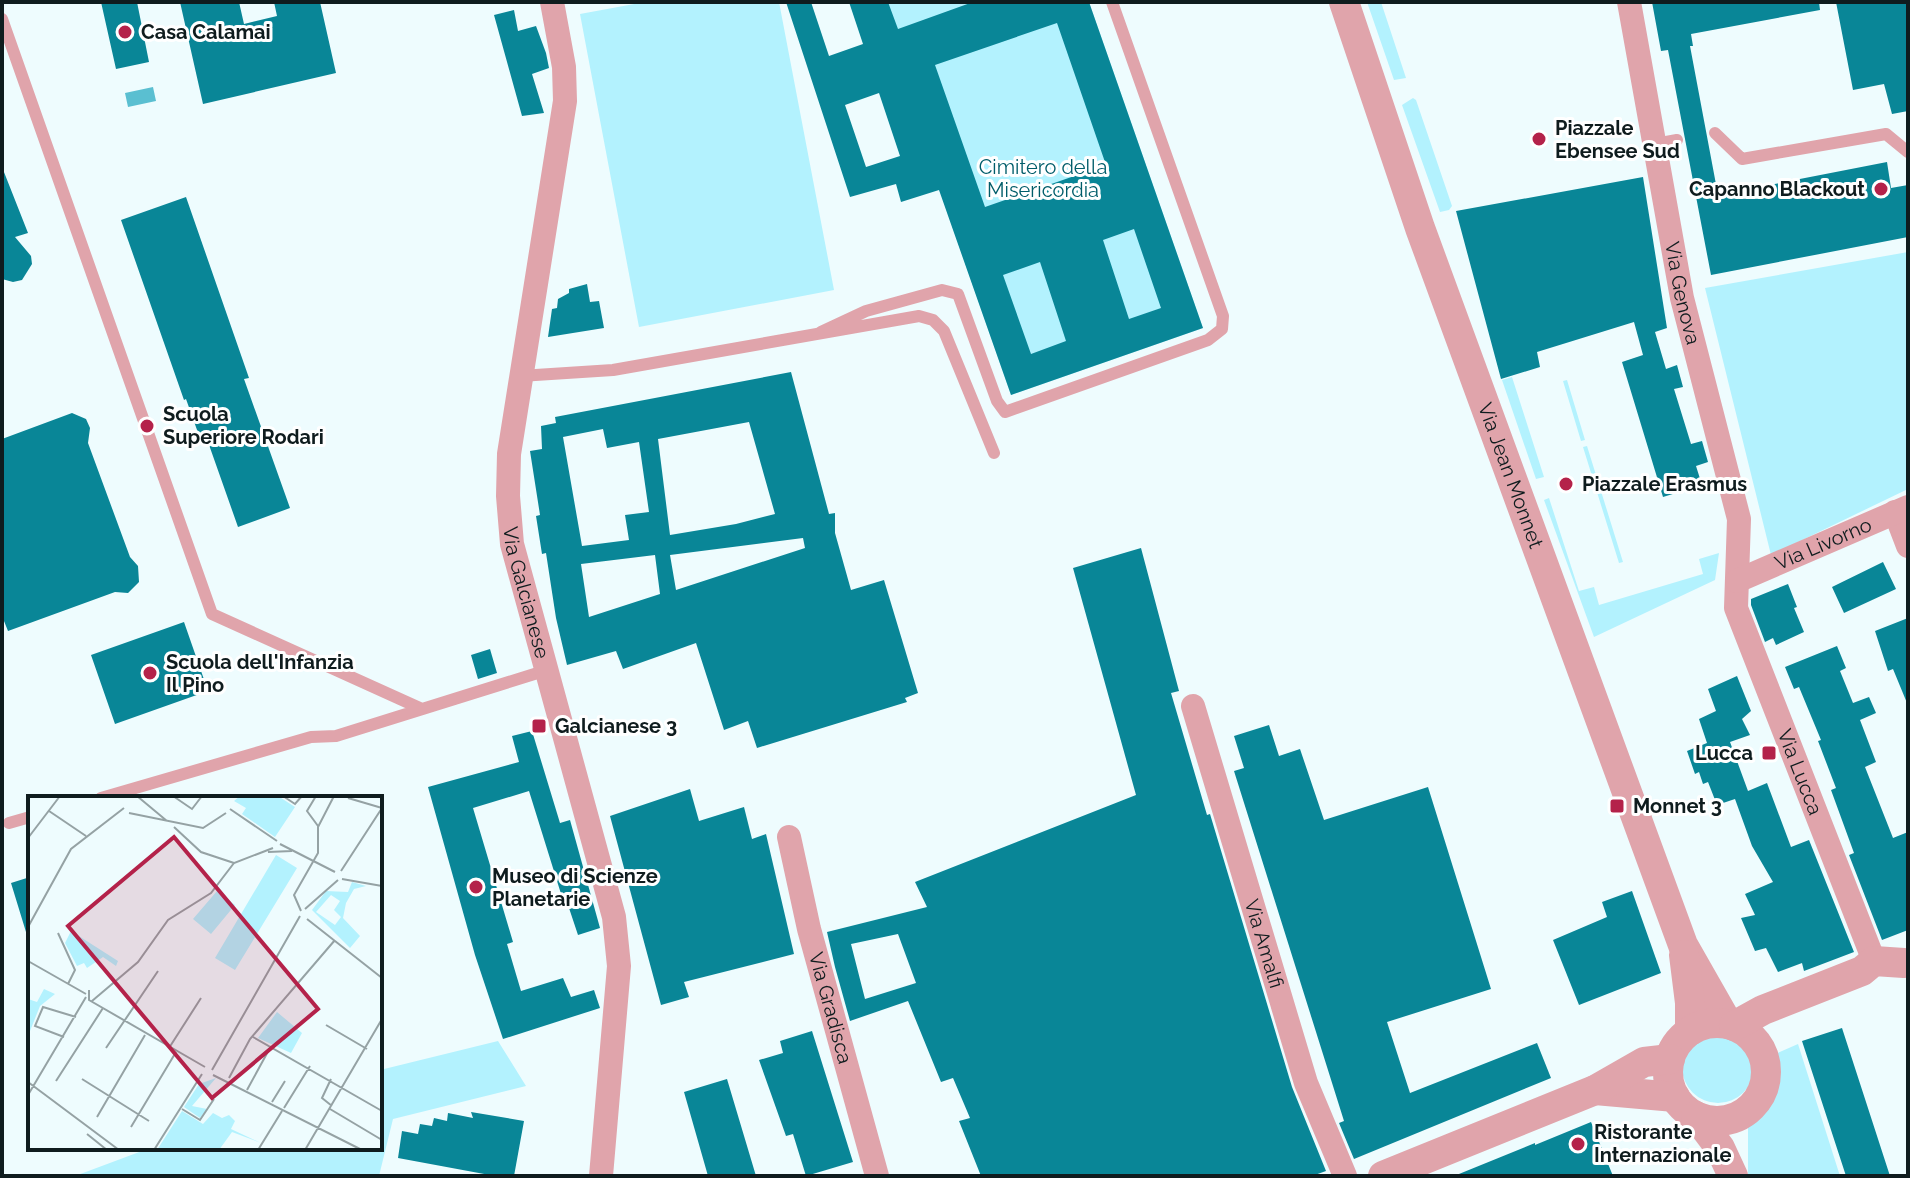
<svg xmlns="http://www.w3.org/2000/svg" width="1910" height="1178" font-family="Raleway,sans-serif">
<rect width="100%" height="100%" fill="#eefcfe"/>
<path fill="#b3f2fe" d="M645,2H779L834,290L639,327L580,14Z
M874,2H1089L1203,328L1011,395Z
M1367,2H1381L1406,78L1394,80Z
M1413,98L1416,100L1452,206L1449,210L1440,212L1402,105Z
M1908,252V489L1771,555L1705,288Z
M1512,377L1544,477L1536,479L1502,380Z
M1567,380L1585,440L1581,441L1563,381Z
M1587,446L1623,562L1619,563L1583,447Z
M1549,498L1579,591L1594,587L1599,605L1703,574L1699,559L1719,553L1715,580L1594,637L1544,500Z
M1682 1067a36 36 0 1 1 72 0a36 36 0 1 1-72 0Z
M498,1041L526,1086L393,1119L379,1176H75L150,1148H380V1070Z
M1798,1044L1840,1176H1748V1121L1771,1087L1773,1055Z"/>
<path fill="#5abfd1" d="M153,87L156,101L128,107L125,93Z"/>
<path fill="#098697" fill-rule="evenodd" d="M101,2H137L149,62L116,69Z
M180,2H239L244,24L277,16L274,2H320L336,73L203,104Z
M786,2H811L829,56L863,44L849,2H888L898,29L973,2H1089L1203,328L1011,395L939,190L901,202L896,184L850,197ZM1057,23L1106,165L985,207L935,65ZM879,93L900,156L866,167L845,105ZM1134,229L1161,308L1129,319L1103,240ZM1040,262L1066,341L1031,354L1003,275Z
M1652,2H1819L1820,10L1691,34L1693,46H1690L1718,195L1887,162L1891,188L1908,185V237L1711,275L1668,50L1661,51Z
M1836,2H1908V111L1892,114L1884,84L1853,90Z
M514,10L518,31L536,26L546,53L549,68L532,74L544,113L522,116L494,15Z
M2,167L28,233L15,237L31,256L32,264L22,280L13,282L2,279Z
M1643,177L1667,328L1655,332L1666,369L1677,365L1683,387L1674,389L1691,444L1702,441L1708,462L1696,466L1702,485L1663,497L1622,362L1643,355L1634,322L1537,352L1540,367L1501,379L1456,211Z
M186,197L249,378L244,379L290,508L238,527L208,442L202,444L186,399L184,400L121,220Z
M587,284L590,302L599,301L604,328L548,337L552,309L557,308L558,299L569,293V289Z
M791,372L829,514L835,513V533L851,590L884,580L918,693L905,698L907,702L757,748L748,721L724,730L696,643L623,669L616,651L567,665L556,618L546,553L542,554L536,516L540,515L530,451L542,449L541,426L556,423L555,417ZM749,422L775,514L736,524L670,535L658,439ZM603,429L607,448L639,442L649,512L625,515L629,540L582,546L563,437ZM803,538L805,548L676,590L670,555ZM655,555L660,594L589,617L581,564Z
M72,413L86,419L90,428L88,443L130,557L138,566L139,582L128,593L115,592L8,631L2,616V439Z
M1141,548L1179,691L1171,693L1207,815L1210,814L1292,1087L1326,1171L1312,1176H981L959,1121L970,1118L953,1078L941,1082L908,1001L850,1021L835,967L827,932L927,907L915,882L1136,795L1073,568ZM898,934L916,983L865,999L851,944Z
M1883,562L1896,589L1844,613L1832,587Z
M1788,584L1797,607L1794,608L1804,632L1776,645L1773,638L1765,642L1751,605V599Z
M1908,618V703H1907L1893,669L1888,671L1875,631Z
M184,622L208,691L115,724L91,655Z
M1837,646L1846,668L1840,671L1853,703L1869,697L1876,713L1860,720L1876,762L1865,767L1893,838L1908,832V930L1882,940L1849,855L1854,853L1831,790L1836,788L1818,741L1821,740L1799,687L1794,689L1785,667Z
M490,649L497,673L478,679L471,655Z
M1737,676L1751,711L1742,719L1750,735L1730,742L1748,791L1767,783L1791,847L1809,840L1854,952L1804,971L1802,963L1778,972L1766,948L1755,951L1741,918L1755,915L1745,894L1773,882L1752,846L1735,799L1717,805L1708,782L1703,784L1699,772L1695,774L1687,751L1707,743L1699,719L1716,711L1708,689Z
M1269,725L1279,756L1300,749L1324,820L1428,787L1491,989L1387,1022L1410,1093L1537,1043L1551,1078L1354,1159L1339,1123L1344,1121L1234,771L1244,768L1234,736Z
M532,731L560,823L570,820L600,928L578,935L565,896L562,897L529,791L473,808L513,942L507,944L521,991L563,978L571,997L594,990L600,1008L503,1039L475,955L428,787L519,762L512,736Z
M690,789L699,821L744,807L752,839L766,834L794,954L684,982L689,997L661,1005L610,816Z
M30,877V932H26L11,883Z
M1632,891L1661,973L1579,1005L1553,940L1607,917L1602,902Z
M1842,1028L1890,1176H1846L1802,1041Z
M812,1031L853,1162L806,1176L793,1134L786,1136L759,1060L783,1053L780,1041Z
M727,1079L756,1176H708L684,1092Z
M471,1112L524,1121L514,1176H495L398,1158L402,1131L418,1134L420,1124L432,1126L434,1118L447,1121L448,1113L473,1118Z
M1591,1122L1613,1176H1454L1535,1143V1145Z"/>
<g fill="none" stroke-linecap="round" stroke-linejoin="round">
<path stroke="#e0a4ab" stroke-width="12" d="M2,19L212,614L422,709
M1715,133L1742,159L1886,134L1908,152
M1655,144L1677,140
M821,332L866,311L942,290L958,294L997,401L1005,412L1208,340L1222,329L1223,316L1112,2
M520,376L613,370L919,316L933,320L944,331L994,453
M101,798L311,737L336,736L544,671
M9,823L30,817"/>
<g stroke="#e0a4ab" stroke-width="24">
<path id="s1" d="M552,2L564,67L565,101L509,454L508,496L512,544L614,917L619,966L601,1176"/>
<path id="s2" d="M1629,2L1682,298L1739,519L1736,608L1874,961"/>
<path d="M1895,512L1908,546"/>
<path id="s3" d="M1737,581L1908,507"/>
<path id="s4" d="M1193,706L1306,1083L1345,1176"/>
<path id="s5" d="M789,837L809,929L877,1176"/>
</g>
<g stroke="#e0a4ab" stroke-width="30">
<path id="s6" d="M1344,2L1420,228L1683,945L1728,1024"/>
<path d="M1684,955L1690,1003V1031"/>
<circle cx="1717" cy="1072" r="49"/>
<path d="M1734,1026L1763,1010L1862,971L1874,961L1904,963"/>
<path d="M1595,1090L1675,1097"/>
<path d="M1696,1116L1720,1148L1733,1176"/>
<path d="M1383,1176L1595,1090L1644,1062L1670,1059"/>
</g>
</g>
<g fill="#b4224a" stroke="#fff" stroke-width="3">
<circle cx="125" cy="32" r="8"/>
<circle cx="1539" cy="139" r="8"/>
<circle cx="1881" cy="189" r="8"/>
<circle cx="147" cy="426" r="8"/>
<circle cx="1566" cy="484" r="8"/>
<circle cx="150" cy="673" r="8"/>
<rect x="531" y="718" width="16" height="16" rx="4"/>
<rect x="1761" y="745" width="16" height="16" rx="4"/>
<rect x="1609" y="798" width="16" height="16" rx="4"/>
<circle cx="476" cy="887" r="8"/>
<circle cx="1578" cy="1144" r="8"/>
</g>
<g text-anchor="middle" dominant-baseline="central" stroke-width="6" stroke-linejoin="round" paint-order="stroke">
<g font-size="20" font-weight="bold" fill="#0f1c1e" stroke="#fff" text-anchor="start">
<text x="141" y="32">Casa Calamai</text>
<text x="1555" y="128">Piazzale<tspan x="1555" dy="23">Ebensee Sud</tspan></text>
<text x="1865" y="189" text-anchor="end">Capanno Blackout</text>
<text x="163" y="414">Scuola<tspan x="163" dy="23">Superiore Rodari</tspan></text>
<text x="1582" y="484">Piazzale Erasmus</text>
<text x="166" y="662">Scuola dell'Infanzia<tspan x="166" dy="23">Il Pino</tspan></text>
<text x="555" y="726">Galcianese 3</text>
<text x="1753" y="753" text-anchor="end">Lucca</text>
<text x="1633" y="806">Monnet 3</text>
<text x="492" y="876">Museo di Scienze<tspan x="492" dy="23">Planetarie</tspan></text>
<text x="1594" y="1132">Ristorante<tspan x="1594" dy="23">Internazionale</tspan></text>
</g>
<g font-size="20" fill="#005d6a" stroke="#fff">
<text x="1043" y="167">Cimitero della<tspan x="1043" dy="23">Misericordia</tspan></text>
</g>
<g font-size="20" fill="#0f1c1e" stroke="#fff">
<text stroke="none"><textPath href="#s2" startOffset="296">Via Genova</textPath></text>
<text stroke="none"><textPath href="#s6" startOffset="502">Via Jean Monnet</textPath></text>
<text stroke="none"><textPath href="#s3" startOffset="94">Via Livorno</textPath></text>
<text stroke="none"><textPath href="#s1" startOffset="598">Via Galcianese</textPath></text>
<text stroke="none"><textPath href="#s2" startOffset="794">Via Lucca</textPath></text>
<text stroke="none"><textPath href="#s4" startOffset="248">Via Amalfi</textPath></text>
<text stroke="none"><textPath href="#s5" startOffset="176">Via Gradisca</textPath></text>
</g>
</g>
<g transform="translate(28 796)">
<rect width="354" height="354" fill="#eefcfe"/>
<path d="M212,0H250L267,11L247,41L214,18L218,12L206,5ZM248,59L269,72L207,174L187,162ZM324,86L338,90L326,93L318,107L315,122L332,140L322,152L284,114L298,95L320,96ZM303,99L312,105L306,114L313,121L307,129L288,116ZM189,95L207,109L183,138L165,123ZM43,135L90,165L88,170L75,161L59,172L56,167L49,170L37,147ZM16,193L27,198L12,210L0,240V203L9,206ZM249,216L274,237L263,257L230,242ZM188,282L164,310L179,313L172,322L156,311L171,288ZM154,315L175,328L185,317L194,322L201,319L207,325L203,333L233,347L204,336L191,354H129Z" fill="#b3f2fe" fill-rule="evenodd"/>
<path fill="none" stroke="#95a2a4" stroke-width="2" d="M109,0L139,25M145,0L164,13L174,0M255,0L267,8L274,0M288,0L279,15L290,30M320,2L354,12M202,13L249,45M21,15L58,40M101,17L175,32L198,17M146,31L173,56L206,67M0,42L32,0M252,48L307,76M240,56L264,55M313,75L354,12M314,83L354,90M277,113L310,84M273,115L266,99L290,57V31L306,0M279,123L354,182M0,131L43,53L96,12M30,137L47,174L40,188M0,165L58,198M61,194V204L177,271M64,205L110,166L140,124L183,97L206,67L245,52M298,229L339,253M36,241L7,230L15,211L48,221M225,241L354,315M78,252L130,175M141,252L173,202M184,274L272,120M185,279L334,354M201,282L222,243L307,144M54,283L121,325M303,283L294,302L304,310M28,285L75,212M0,286L91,354M219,294L243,250M0,299L58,201M244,306L257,285M256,312L282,270M154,313L172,324L186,303M302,313L354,344M69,321L117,239M103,331L148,256M59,338L79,354M126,354L174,278M230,354L254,315M277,354L354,223"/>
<path fill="#b4224a" fill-opacity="0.15" stroke="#b4224a" stroke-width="4" d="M146,41L290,213L184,302L40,130Z"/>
<rect width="354" height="354" fill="none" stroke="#0f1c1e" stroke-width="4"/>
</g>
<rect width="1910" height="1178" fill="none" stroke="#0f1c1e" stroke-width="8"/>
</svg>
